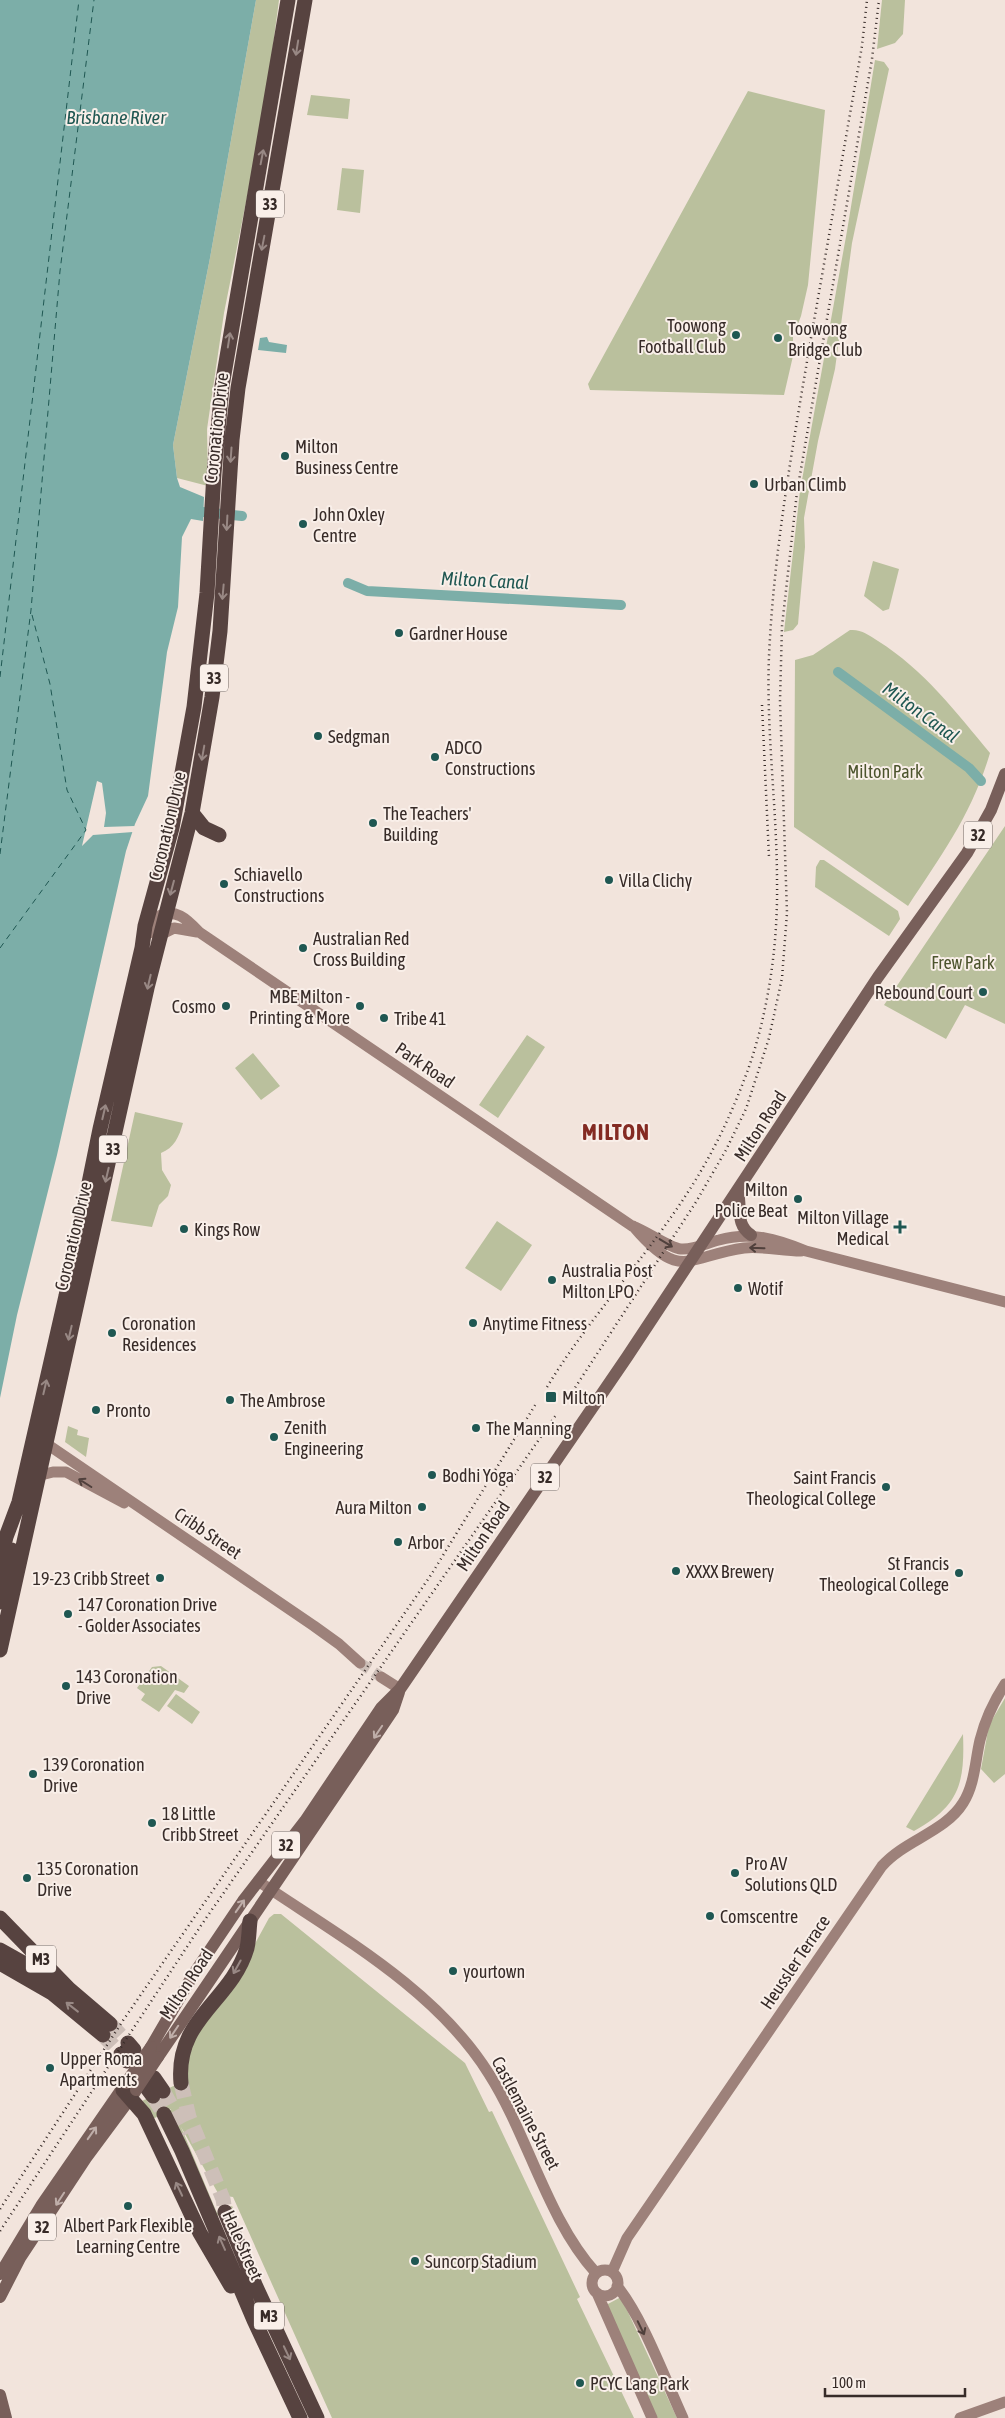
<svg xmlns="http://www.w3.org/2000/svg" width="1005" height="2418" font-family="'Asap Condensed',sans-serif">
<rect width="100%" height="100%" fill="#f2e4dc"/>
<path fill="#bac09d" d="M256,0H279L265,106L224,313L207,429L208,486L177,478L173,445L210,258Z
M882,0H905L903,34L895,43L877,49Z
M875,60L884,62L889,69L852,243L835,369L818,441L804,518L805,547L798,624L793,630L784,632L800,491L847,231Z
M748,91L825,110L808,285L801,316L793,337V356L784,395L590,390L588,384Z
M311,95L350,99L348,119L307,115Z
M342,168L364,170L360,213L337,210Z
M873,561L899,569L889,609L883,611L864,596Z
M850,630C861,629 869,635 878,641C924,670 956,712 990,753C972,814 942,854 908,906L794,827L795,660L813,655Z
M1005,826V1024L965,1005L946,1039L884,1005Z
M820,860H824L898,911L900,919L889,936L815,887L816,867Z
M527,1035L545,1047L498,1118L479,1105Z
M253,1053L280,1086L261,1100L235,1068Z
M135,1112L183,1123C179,1137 174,1148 161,1153L162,1170L171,1185L168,1196L159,1205L152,1227L111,1221Z
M497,1221L532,1245L501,1291L465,1268Z
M68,1426L78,1430L77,1435L89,1438L86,1457L65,1442Z
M161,1666L189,1686L184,1693L175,1690L159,1712L141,1700L145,1694L137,1688L152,1667Z
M176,1694L200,1712L192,1724L167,1706Z
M1005,1698V1774L994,1783L981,1769L989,1725Z
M963,1734C965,1784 959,1806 914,1831L906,1827Z
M274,1914H281L465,2063L489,2112L492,2111L580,2297L577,2299L634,2418H332L233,2197L219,2195L181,2127L217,2213L232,2206L233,2208L217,2216L169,2112L171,2109L153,2119L142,2101L186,2080L189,2041L245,1962L269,1918Z
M621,2297L677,2418H656L606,2305Z"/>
<path fill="#7caea8" d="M0,0H256L210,258L173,445L177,478L180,487L204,497L203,521L191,519L182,537L178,607L167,652L148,796L135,824L126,851L57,1155L17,1315L0,1398Z
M267,337L269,342L287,345L286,353L258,350L260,338Z"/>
<path fill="#f2e4dc" d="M97,781L102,783L106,813L104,827L135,826L133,832L93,835L82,846Z"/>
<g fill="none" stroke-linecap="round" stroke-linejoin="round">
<path stroke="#7caea8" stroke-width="10" d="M203,512L242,516
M348,583L367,591L621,605
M838,672L969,768L981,781"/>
<path stroke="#1f5752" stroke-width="1" stroke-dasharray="6 5" stroke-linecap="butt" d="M0,677L79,0
M0,854L31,610L60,271L94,0
M0,948L86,830L67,790L50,684L31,611"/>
<path stroke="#cdbfb8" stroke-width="11" stroke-dasharray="11 5.5" stroke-linecap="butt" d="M360,1663L381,1677"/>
<path stroke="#cdbfb8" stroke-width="15" stroke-dasharray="15 8" stroke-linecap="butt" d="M110,2024L128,2043
M103,2035L121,2054
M181,2083L189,2117L223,2199L225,2212
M163,2091L187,2134
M153,2096L164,2114"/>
<path stroke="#9d817a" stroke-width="11" d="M150,933L157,917C175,907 187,919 199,932L632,1226C647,1231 669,1248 681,1249C694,1250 707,1243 719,1240C750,1231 777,1239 806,1251L1005,1302
M160,935L174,928L197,932
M633,1226C681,1283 687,1256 744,1248C763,1246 782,1251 801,1251
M41,1440L314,1626L339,1644L360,1663
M37,1476L53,1472H66L124,1503
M381,1677L400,1689
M258,1881C339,1936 436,1989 489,2074C528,2135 547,2219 596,2273
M592 2283a13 13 0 1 1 26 0a13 13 0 1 1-26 0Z
M612,2272L627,2238L882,1866C905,1840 945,1832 963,1803C975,1784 975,1761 980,1740C985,1720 994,1701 1005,1684
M617,2286C643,2318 665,2379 683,2418
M597,2293L652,2418
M960,2418L1005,2402"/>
<path stroke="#785f5a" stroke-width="12" d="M738,1192C742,1209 735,1224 751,1235
M151,2047L193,1975L243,1901L305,1821L381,1708L400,1689L627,1357L878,977L967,853L991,810L1005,774
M158,2057L387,1719L393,1710L399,1692
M0,2274L41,2206L126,2083
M0,2297L20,2258L86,2158L135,2092
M0,2395L6,2418"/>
<path stroke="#574340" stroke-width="15" d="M192,813L204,828L219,835
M0,1561L6,1537L19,1502L66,1296L100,1129L142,948L145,926L172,828L194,707L207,593L214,473L222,386L288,0
M0,1602L12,1550
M0,1650L147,988L192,813L212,697L220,631L232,440L238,388L305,0
M0,1918L69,1989L110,2024
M0,1950L57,1982
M0,1963L52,1993L103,2035
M128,2043L134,2050
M121,2054L127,2061
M154,2078L163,2091
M181,2083C175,2018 231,2002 247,1948C249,1940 249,1929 250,1921
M147,2088L153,2096
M123,2090L144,2114L200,2233L231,2286
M164,2114L182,2151L254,2320L300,2418
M225,2212L256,2287L317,2418"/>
<path stroke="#372b28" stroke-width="2.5" stroke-dasharray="1 4" stroke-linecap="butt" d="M762,705L769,857
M547,1387C589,1318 645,1259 688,1192C714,1152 734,1109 750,1064C769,1007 778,943 777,882C777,807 766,731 769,656C774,547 794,439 812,332C829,237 845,141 862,46L867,0
M567,1400L696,1202L726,1150L746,1109L769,1038L782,978L787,913L780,701L782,626L797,492L872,59L879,0
M0,2209L124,2019L431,1575L537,1402
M0,2231L202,1924L556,1415"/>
<path stroke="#785f5a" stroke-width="12" d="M126,2083L151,2047
M136,2090L158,2057"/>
</g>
<defs><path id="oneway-shaft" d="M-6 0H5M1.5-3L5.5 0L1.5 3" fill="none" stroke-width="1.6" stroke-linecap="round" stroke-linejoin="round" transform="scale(1.25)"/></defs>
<g stroke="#988884">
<use href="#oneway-shaft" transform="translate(297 48) rotate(99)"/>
<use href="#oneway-shaft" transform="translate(262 157) rotate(-79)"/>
<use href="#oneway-shaft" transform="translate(263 243) rotate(101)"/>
<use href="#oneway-shaft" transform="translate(229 340) rotate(-81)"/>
<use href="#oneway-shaft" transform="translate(231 455) rotate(94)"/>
<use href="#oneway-shaft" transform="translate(227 523) rotate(93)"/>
<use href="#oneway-shaft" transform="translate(223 592) rotate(95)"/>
<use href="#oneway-shaft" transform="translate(203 753) rotate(100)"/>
<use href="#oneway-shaft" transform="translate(172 888) rotate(105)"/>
<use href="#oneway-shaft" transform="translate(149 982) rotate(103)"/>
<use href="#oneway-shaft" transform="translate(104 1112) rotate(-77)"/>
<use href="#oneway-shaft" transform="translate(107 1175) rotate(103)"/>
<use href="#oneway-shaft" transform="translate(70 1333) rotate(103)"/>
<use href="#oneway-shaft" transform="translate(45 1387) rotate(-77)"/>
<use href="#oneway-shaft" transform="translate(237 1967) rotate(119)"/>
<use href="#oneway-shaft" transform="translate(72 2007) rotate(-142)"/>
<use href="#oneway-shaft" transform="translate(179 2189) rotate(-115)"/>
<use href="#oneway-shaft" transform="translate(222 2243) rotate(-114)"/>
<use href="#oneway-shaft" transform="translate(287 2353) rotate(65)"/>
</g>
<g stroke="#50403c">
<use href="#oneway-shaft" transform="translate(666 1243) rotate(31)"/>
<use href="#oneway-shaft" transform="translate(757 1248) rotate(-178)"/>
<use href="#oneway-shaft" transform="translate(85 1483) rotate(-148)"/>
<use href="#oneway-shaft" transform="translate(641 2328) rotate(64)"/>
</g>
<g stroke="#bfaea9">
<use href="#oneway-shaft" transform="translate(378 1732) rotate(124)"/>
<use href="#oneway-shaft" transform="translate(240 1906) rotate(-55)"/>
<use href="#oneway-shaft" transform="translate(174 2032) rotate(124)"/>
<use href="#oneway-shaft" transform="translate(92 2133) rotate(-55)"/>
<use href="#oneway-shaft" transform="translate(60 2199) rotate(123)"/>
</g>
<g fill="#1f5752" stroke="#f9efe9" stroke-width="2">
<circle cx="736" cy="335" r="5"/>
<circle cx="778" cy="338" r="5"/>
<circle cx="285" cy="456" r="5"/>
<circle cx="754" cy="484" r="5"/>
<circle cx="303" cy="524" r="5"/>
<circle cx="399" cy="633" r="5"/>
<circle cx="318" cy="736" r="5"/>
<circle cx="435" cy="757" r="5"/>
<circle cx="373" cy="823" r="5"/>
<circle cx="609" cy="880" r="5"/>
<circle cx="224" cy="884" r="5"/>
<circle cx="303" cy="948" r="5"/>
<circle cx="983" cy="992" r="5"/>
<circle cx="226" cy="1006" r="5"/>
<circle cx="360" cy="1006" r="5"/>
<circle cx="384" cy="1018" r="5"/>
<circle cx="798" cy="1199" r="5"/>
<path d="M897.5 1219.5h5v5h5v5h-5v5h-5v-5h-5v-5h5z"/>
<circle cx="184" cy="1229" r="5"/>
<circle cx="552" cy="1280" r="5"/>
<circle cx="738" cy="1288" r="5"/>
<circle cx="473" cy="1323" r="5"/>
<circle cx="112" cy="1333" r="5"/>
<rect x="545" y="1391" width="12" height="12" rx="2.5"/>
<circle cx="230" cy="1400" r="5"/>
<circle cx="96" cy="1410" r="5"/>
<circle cx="476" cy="1428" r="5"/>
<circle cx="274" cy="1437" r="5"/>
<circle cx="432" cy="1475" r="5"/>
<circle cx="886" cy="1487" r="5"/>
<circle cx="422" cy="1507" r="5"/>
<circle cx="398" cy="1542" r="5"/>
<circle cx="676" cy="1571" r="5"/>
<circle cx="959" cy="1573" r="5"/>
<circle cx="160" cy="1578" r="5"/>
<circle cx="68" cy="1614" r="5"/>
<circle cx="66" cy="1686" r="5"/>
<circle cx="33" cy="1774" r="5"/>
<circle cx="152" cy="1823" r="5"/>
<circle cx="735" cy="1873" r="5"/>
<circle cx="27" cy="1878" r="5"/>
<circle cx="710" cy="1916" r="5"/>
<circle cx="453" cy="1971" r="5"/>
<circle cx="50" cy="2068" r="5"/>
<circle cx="128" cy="2206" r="5"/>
<circle cx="415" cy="2261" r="5"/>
<circle cx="580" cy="2383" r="5"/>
</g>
<g text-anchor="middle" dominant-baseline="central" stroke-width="4" stroke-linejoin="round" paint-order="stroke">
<g fill="#f9efe9" stroke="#716662" stroke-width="1">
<rect x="256" y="190.5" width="28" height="27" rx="4"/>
<rect x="200" y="664.5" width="28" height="27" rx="4"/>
<rect x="964" y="821.5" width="28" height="27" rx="4"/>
<rect x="99" y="1135.5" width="28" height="27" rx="4"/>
<rect x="531" y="1463.5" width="28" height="27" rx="4"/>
<rect x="272" y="1831.5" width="28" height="27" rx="4"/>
<rect x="26" y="1945.5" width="30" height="27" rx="4"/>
<rect x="28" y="2213.5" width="28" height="27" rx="4"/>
<rect x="254" y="2302.5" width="30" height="27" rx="4"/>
</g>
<g font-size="16" font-weight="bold" fill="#372b28">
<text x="270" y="204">33</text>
<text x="214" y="678">33</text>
<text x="978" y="835">32</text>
<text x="113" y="1149">33</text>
<text x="545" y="1477">32</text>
<text x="286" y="1845">32</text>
<text x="41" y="1959">M3</text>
<text x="42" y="2227">32</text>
<text x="269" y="2316">M3</text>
</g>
<g font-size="18" fill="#372b28" stroke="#f9efe9" text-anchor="start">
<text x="726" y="325" text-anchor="end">Toowong<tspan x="726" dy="21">Football Club</tspan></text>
<text x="788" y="328">Toowong<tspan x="788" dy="21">Bridge Club</tspan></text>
<text x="295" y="446">Milton<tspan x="295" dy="21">Business Centre</tspan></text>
<text x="764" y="484">Urban Climb</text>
<text x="313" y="514">John Oxley<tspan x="313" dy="21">Centre</tspan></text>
<text x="409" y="633">Gardner House</text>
<text x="328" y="736">Sedgman</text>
<text x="445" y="747">ADCO<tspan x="445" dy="21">Constructions</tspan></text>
<text x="383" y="813">The Teachers'<tspan x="383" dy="21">Building</tspan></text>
<text x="234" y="874">Schiavello<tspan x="234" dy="21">Constructions</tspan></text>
<text x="619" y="880">Villa Clichy</text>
<text x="313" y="938">Australian Red<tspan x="313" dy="21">Cross Building</tspan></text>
<text x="973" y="992" text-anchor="end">Rebound Court</text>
<text x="350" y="996" text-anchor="end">MBE Milton -<tspan x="350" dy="21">Printing &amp; More</tspan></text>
<text x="216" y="1006" text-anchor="end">Cosmo</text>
<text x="394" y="1018">Tribe 41</text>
<text x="788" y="1189" text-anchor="end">Milton<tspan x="788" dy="21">Police Beat</tspan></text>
<text x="889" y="1217" text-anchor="end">Milton Village<tspan x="889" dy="21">Medical</tspan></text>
<text x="194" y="1229">Kings Row</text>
<text x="562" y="1270">Australia Post<tspan x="562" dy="21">Milton LPO</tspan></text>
<text x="748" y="1288">Wotif</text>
<text x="122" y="1323">Coronation<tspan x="122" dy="21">Residences</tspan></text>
<text x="483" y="1323">Anytime Fitness</text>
<text x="562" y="1397">Milton</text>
<text x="240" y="1400">The Ambrose</text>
<text x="106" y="1410">Pronto</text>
<text x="284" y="1427">Zenith<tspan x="284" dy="21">Engineering</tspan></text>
<text x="486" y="1428">The Manning</text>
<text x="442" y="1475">Bodhi Yoga</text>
<text x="876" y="1477" text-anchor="end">Saint Francis<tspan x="876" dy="21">Theological College</tspan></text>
<text x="412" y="1507" text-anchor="end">Aura Milton</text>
<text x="408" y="1542">Arbor</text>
<text x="949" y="1563" text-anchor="end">St Francis<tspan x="949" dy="21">Theological College</tspan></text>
<text x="686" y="1571">XXXX Brewery</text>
<text x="150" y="1578" text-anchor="end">19-23 Cribb Street</text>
<text x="78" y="1604">147 Coronation Drive<tspan x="78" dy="21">- Golder Associates</tspan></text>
<text x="76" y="1676">143 Coronation<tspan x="76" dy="21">Drive</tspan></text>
<text x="43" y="1764">139 Coronation<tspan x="43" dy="21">Drive</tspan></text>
<text x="162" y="1813">18 Little<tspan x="162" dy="21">Cribb Street</tspan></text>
<text x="745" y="1863">Pro AV<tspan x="745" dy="21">Solutions QLD</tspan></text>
<text x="37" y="1868">135 Coronation<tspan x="37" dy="21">Drive</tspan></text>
<text x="720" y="1916">Comscentre</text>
<text x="463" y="1971">yourtown</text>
<text x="60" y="2058">Upper Roma<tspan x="60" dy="21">Apartments</tspan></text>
<text x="128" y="2225" text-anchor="middle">Albert Park Flexible<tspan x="128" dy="21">Learning Centre</tspan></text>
<text x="425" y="2261">Suncorp Stadium</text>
<text x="590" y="2383">PCYC Lang Park</text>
</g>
<g font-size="18" fill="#372b28" stroke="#f9efe9">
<text transform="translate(216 428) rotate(-84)">Coronation Drive</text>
<text transform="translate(167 826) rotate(-77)">Coronation Drive</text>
<text transform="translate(425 1065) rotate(34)">Park Road</text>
<text transform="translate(760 1126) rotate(-57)">Milton Road</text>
<text transform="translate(73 1236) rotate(-77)">Coronation Drive</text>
<text transform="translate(208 1533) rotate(34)">Cribb Street</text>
<text transform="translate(483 1536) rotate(-56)">Milton Road</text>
<text transform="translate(795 1962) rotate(-56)">Heussler Terrace</text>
<text transform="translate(186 1984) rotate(-56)">Milton Road</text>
<text transform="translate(526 2113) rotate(62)">Castlemaine Street</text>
<text transform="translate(243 2245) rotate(66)">Hale Street</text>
</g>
<g font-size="18" fill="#4c542d" stroke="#f9efe9">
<text x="885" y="771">Milton Park</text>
<text x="963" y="962">Frew Park</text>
</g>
<g font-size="19" font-style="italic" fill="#1f5752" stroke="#f9efe9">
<text x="116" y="117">Brisbane River</text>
<text transform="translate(485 580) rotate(3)">Milton Canal</text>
<text transform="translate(921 712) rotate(36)">Milton Canal</text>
</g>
<g font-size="22" font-weight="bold" letter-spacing="1" fill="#842b23" stroke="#f9efe9">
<text x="616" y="1132">MILTON</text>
</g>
</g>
<path d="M825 2388v8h140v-8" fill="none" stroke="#372b28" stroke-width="2.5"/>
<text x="832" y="2388" font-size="15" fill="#372b28" stroke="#f9efe9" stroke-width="4" paint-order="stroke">100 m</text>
</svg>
